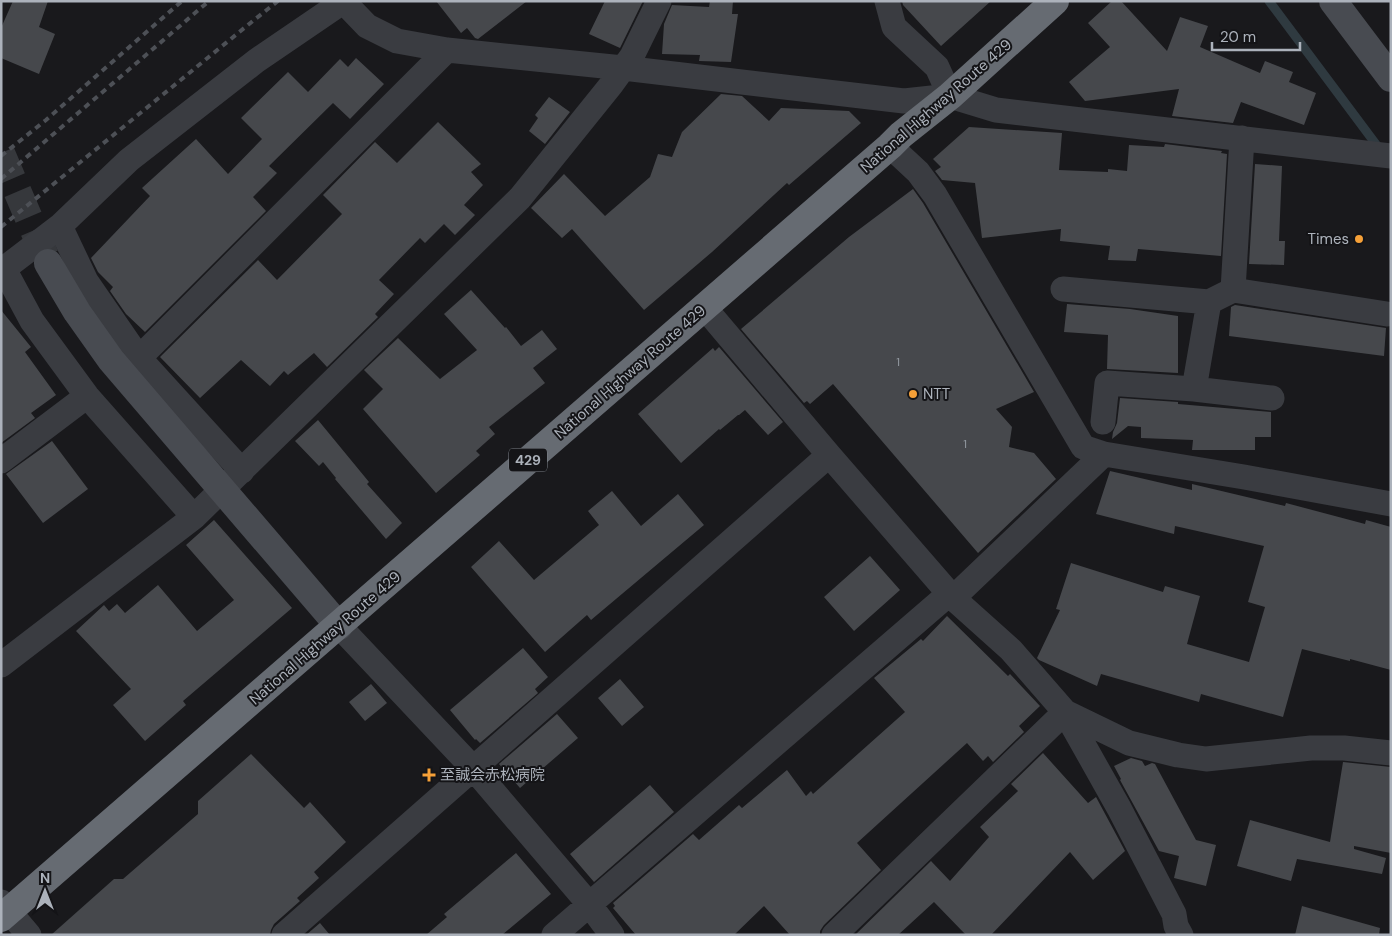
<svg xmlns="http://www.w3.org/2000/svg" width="1392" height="936" font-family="'DM Sans','Noto Sans JP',sans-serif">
<rect width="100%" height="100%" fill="#19191c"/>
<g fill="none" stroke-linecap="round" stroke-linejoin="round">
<path stroke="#2f3a40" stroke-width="9" d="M1269,1L1381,151"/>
</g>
<path fill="#46484c" d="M13,1H48L39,27L55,34L39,74L1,58V28Z
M436,1H527L478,39L475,38L467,28L461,33Z
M605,1H643L620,48L589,34Z
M710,1H733L732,14H738L731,62L699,61L700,55L662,54L664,24L672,5L709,7Z
M902,1H991L941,46L903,5Z
M1112,1H1121L1167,51L1180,17L1208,26L1200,47L1260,73L1265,61L1293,72L1289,82L1316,93L1304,125L1241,102L1233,123L1172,116L1179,89L1085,101L1069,82L1110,47L1088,23Z
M356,58L384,84L350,119L333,103L269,166L277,173L253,197L266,211L145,332L126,314L110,291L113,287L98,272L91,258L150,196L142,188L196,139L228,174L262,139L241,118L288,72L308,92L340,59L348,67Z
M721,94L742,96L769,121L781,108L849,111L861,123L789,185L787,183L712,252L644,310L572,229L562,238L531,208L564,174L605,216L650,177L658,154L672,157L682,132Z
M549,97L570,112L545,144L529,131L538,118L535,115Z
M438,122L481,164L471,172L483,185L464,205L475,215L455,235L444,224L425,243L420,238L379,280L394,294L375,314L378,317L327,367L314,353L288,375L284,371L270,386L241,360L200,398L160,357L258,260L277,280L342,214L323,195L375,142L397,163Z
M969,127L1062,133L1059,170L1108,172V169L1127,171L1129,145L1164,147L1165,144L1222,151L1221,153L1227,154L1221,256L1138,249L1136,261L1108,260L1110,246L1060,241L1061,229L982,238L975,183L942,180L935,171L941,167L933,159Z
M1255,164L1282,166L1279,241H1285L1284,265L1249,264Z
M913,189L923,203L1034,392L996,409L1012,427L1009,447L1034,453L1056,479L978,553L833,384L810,404L807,401L804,403L741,329L849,237Z
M471,290L505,328L506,327L521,346L542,330L557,349L533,368L545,383L489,427L495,434L476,451L480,455L436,493L363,409L383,389L364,370L398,338L440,379L477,350L444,314Z
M1067,304L1130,309L1178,316V373L1107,369L1108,335L1064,332Z
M1235,305L1386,328L1384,356L1229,336L1231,307Z
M1,310L31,347L25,352L56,395L31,413L35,418L1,443Z
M719,347L783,422L768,435L745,410L739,415H738L720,430L719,429L681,463L638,414L713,348L715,351Z
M1120,398L1178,402V404L1271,412V437H1255V450H1192L1193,440L1141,438V427L1128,426L1112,439L1113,432L1117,423Z
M318,420L369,482L367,484L402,523L386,539L335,479L336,478L323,462L319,466L295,441Z
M52,441L88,489L43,523L6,474Z
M1110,471L1192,490V484L1285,506L1286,503L1365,524L1366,520L1391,527V670L1350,659V661L1302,649L1283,717L1201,694L1199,702L1101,674L1097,686L1039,660L1037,658L1060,610L1056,609L1071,563L1163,592L1165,586L1200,596L1187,644L1249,662L1265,607L1248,602L1264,546L1175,526L1174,534L1096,514Z
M612,491L641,526L678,494L704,525L591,620L587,615L545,652L471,567L499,541L534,580L599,525L588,511Z
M214,520L292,608L183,701L186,705L145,741L113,705L131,689L76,631L104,605L109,611L117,604L125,613L158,585L197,631L234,600L186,545Z
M870,556L900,590L854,631L824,597Z
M947,616L1008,676L1010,674L1040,706L1019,726L1024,732L993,762L988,756L983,761L967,743L857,843L881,870L824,925L820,931V935H790L764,906L734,935H636L613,908L615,906L613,903L693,834L699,840L739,805L742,808L787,770L806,796L811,791L813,794L905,712L874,678L921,639L923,641Z
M523,648L548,677L535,689L538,693L480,743L476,739L475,740L450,710Z
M620,679L644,707L622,726L598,698Z
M371,684L387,703L365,721L349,702Z
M557,714L578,738L520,788L499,764Z
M1043,753L1088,803L1096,797L1125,851L1093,880L1070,852L991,935H966L934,902L898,935H855L931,861L950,881L989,837L980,827L1018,791L1011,784Z
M251,754L304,808L310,802L346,842L314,872L319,878L297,898L300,901L274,924L271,930L270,935H51L114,879H123L198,814V801Z
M1131,758L1142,761L1145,766L1152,763L1155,764L1196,840L1216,845L1206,886L1174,878L1179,856L1159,851L1120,780L1121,779L1114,766Z
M1343,762L1391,767V853L1354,846V849L1386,858L1382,874L1297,859L1291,881L1237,866L1250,820L1330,842Z
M650,785L674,812L594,882L570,854Z
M516,853L551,894L502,935H426L447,917L444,914Z
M1302,906L1380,928L1379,935H1295Z
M320,923L330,935H306Z"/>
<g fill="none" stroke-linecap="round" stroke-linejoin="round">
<path stroke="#36383c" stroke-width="28" stroke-dasharray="28 14" stroke-linecap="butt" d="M1,153L48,263"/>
<path stroke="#3a3c41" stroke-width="25" d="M887,1L894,27L937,67L950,96
M344,2L367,26L397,41L447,50L623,68L904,101L950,96L996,110L1391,156
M890,146L918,172L935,195L1083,447L1104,454L953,598
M60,226L86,281L139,358L242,471
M4,269L32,321L87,396L194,517L520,198L611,85L632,56L659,1
M1,271L60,226L129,160L256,61L344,1
M1063,289L1209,302
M1233,290L1387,314
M704,307L829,455L953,598L1011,650L1065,712L1119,808L1174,914L1176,926L1181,935
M139,358L447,50
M1194,389L1272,398
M1103,422L1107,383L1194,389L1209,302L1233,290L1242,138
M1104,454L1244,477L1391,504
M1,461L87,396
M339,626L473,768L589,904L612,935
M1,665L194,517
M1065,712L1129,743L1178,755L1206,759L1311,748H1344L1391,753
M1,902L29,935
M284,935L829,455
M554,935L950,593
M834,935L1065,712"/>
<path stroke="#484b51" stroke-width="28" d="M1333,1L1391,78
M48,263L77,312L111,360L339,626"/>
<path stroke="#666b72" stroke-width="28" d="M1,918L890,146L901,135L950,96L1055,1"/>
<path stroke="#4d5056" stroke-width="4" stroke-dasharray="6 5" stroke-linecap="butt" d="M1,156L46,120L182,1
M1,179L209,1
M1,227L254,20L278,1"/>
</g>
<g fill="#f5a038" stroke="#141417" stroke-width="2">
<circle cx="1359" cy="239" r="5"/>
<circle cx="913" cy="394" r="5"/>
<path d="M426.5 767.5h5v5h5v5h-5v5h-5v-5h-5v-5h5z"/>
</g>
<g text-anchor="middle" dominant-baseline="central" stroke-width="4" stroke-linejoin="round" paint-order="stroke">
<g font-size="12" fill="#92989f">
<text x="898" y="362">1</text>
<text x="965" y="444">1</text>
</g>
<rect fill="#141417" stroke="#7e838a" stroke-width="1" x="509" y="448.5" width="38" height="23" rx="4"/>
<g font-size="14" font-weight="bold" fill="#acb2bb">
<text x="528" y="460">429</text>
</g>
<g font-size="15" fill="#acb2bb" stroke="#141417">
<text transform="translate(936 106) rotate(-41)">National Highway Route 429</text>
<text transform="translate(630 372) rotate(-41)">National Highway Route 429</text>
<text transform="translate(325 638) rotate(-41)">National Highway Route 429</text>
</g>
<g font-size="15" fill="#acb2bb" stroke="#141417" text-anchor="start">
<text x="1349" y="239" text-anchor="end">Times</text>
<text x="923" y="394">NTT</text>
<text x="440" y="775">至誠会赤松病院</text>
</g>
</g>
<rect width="1392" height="936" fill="none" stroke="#acb2bb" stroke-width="5"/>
<g transform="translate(45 891)" stroke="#141417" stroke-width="4" paint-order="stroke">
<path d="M0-4L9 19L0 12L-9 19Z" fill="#acb2bb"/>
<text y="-8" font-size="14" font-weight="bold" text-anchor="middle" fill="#acb2bb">N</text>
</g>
<path d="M1212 42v8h88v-8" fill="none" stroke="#acb2bb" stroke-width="2.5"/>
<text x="1220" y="42" font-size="15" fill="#acb2bb" stroke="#141417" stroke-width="4" paint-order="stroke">20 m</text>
</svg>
